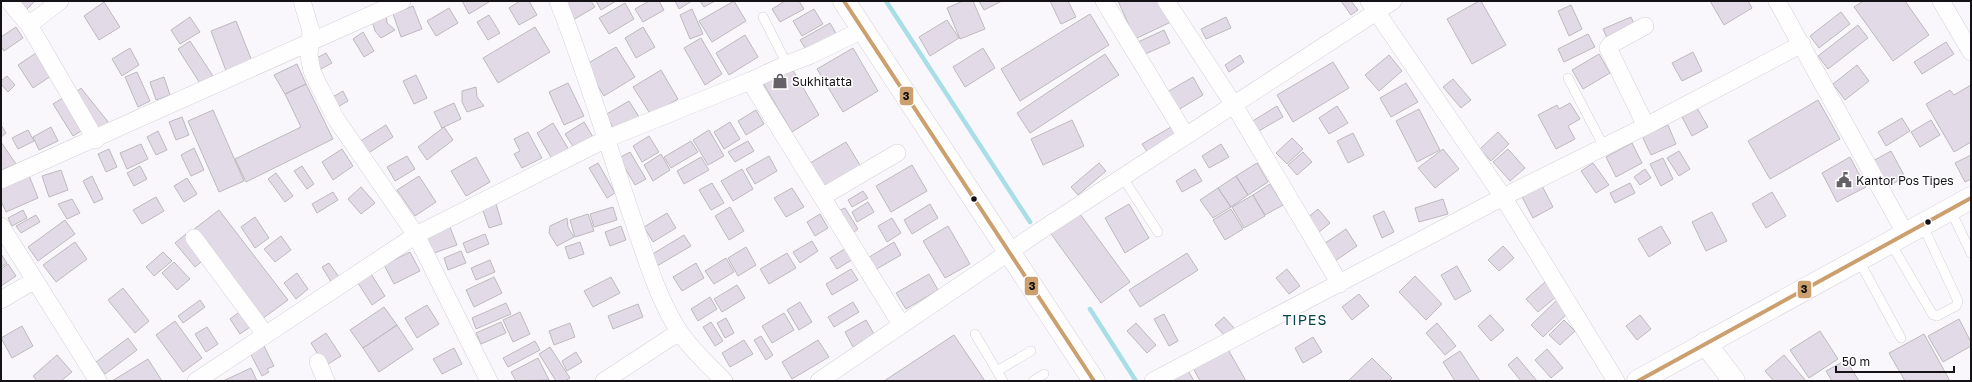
<svg xmlns="http://www.w3.org/2000/svg" width="1972" height="382" font-family="'Golos Text',sans-serif">
<rect width="100%" height="100%" fill="#f9f7fc"/>
<g fill="none" stroke-linecap="round" stroke-linejoin="round">
<path stroke="#a8dfe6" stroke-width="4.5" d="M886,1L1030,222
M1090,309L1136,381"/>
</g>
<path fill="#e2dae6" stroke="#bdbabf" d="M13,1H35L24,12Z
M462,1H488L489,2L469,14Z
M520,1H529L537,15L519,25L509,8Z
M562,1H591L595,7L573,20Z
M596,1H616L601,10Z
M649,1H659L664,10L643,22L635,9Z
M675,1H692L679,9Z
M700,1H715L704,7Z
M734,1L746,21L712,42L699,21Z
M785,1H799L804,9L780,22L772,9Z
M963,1H973L985,29L960,39L947,8Z
M979,1H1002L984,10Z
M1050,1H1068L1076,17L1061,24Z
M1118,1H1161L1171,22L1135,39Z
M1341,1H1351L1358,10L1351,15Z
M1479,1H1481L1506,45L1472,64L1447,19Z
M1710,1H1748L1752,8L1724,25Z
M1863,1H1905L1929,35L1893,61L1854,7Z
M104,2L120,27L99,40L84,16Z
M625,3L634,19L609,34L599,18Z
M1571,5L1582,29L1569,36L1558,11Z
M413,6L422,29L401,37L393,14Z
M449,8L458,23L436,36L427,21Z
M692,9L703,34L690,39L680,15Z
M814,9L823,24L802,36L793,21Z
M1841,12L1850,24L1819,48L1810,36Z
M386,13L387,23L395,30L381,38L375,31L372,21Z
M1090,14L1109,45L1020,101L1001,69Z
M489,15L500,33L488,40L477,22Z
M190,17L200,32L180,44L171,30Z
M1226,17L1231,28L1206,39L1201,29Z
M1631,17L1635,26L1607,38L1603,29Z
M947,20L959,38L930,56L919,37Z
M236,21L254,66L228,76L211,31Z
M830,23L838,37L809,54L800,40Z
M1858,25L1868,38L1828,69L1818,56Z
M16,27L23,38L4,51L1,46V37Z
M535,27L550,52L498,83L483,58Z
M643,27L655,47L636,58L625,38Z
M1164,30L1170,43L1143,55L1138,42Z
M363,32L374,51L364,57L353,39Z
M1588,34L1595,47L1564,62L1558,49Z
M745,35L758,57L729,75L716,53Z
M701,38L722,74L705,85L684,48Z
M190,41L215,79L203,88L178,49Z
M1946,42L1954,54L1922,74L1914,62Z
M616,47L635,77L604,96L585,65Z
M130,48L139,65L122,76L112,59Z
M853,48L878,91L843,112L817,69Z
M983,48L995,68L965,87L953,67Z
M39,51L54,74L33,88L18,65Z
M1693,52L1702,71L1682,81L1672,63Z
M326,53L332,63L319,70L313,60Z
M1105,54L1119,75L1030,133L1017,113Z
M1599,54L1610,73L1583,89L1572,70Z
M1240,55L1244,62L1229,72L1225,65Z
M1389,55L1402,71L1379,91L1365,75Z
M1333,62L1349,88L1293,122L1277,95Z
M297,64L306,84L285,94L274,75Z
M1857,65L1869,81L1845,100L1833,84Z
M791,67L819,115L792,132L763,83Z
M661,70L678,99L651,115L633,87Z
M137,72L150,101L138,107L125,77Z
M416,75L427,98L414,104L403,81Z
M7,76L15,85L8,92L1,84V81Z
M164,77L170,95L156,100L150,82Z
M1193,77L1203,95L1178,110L1167,92Z
M1453,79L1471,100L1461,108L1443,87Z
M568,83L584,116L564,125L549,92Z
M1406,83L1418,102L1391,117L1380,98Z
M306,84L333,139L246,182L235,159L301,127L285,94Z
M1971,85V142L1954,152L1926,104L1950,90L1954,95Z
M476,87L477,97L484,106L467,112L462,102V91Z
M81,88L109,123L98,132L71,96Z
M343,91L348,101L336,108L331,98Z
M66,96L86,128L73,136L53,104Z
M1818,100L1840,139L1770,179L1748,141Z
M629,101L641,120L617,134L605,115Z
M454,103L461,119L442,128L434,112Z
M1570,103L1580,119L1568,126L1575,139L1556,149L1538,115L1557,105L1559,109Z
M1277,106L1283,117L1257,132L1251,122Z
M1337,106L1348,123L1329,134L1319,118Z
M1697,108L1708,127L1692,136L1682,117Z
M1419,109L1440,150L1417,162L1396,121Z
M213,110L244,181L219,192L188,121Z
M756,110L764,124L746,135L738,121Z
M182,117L189,135L176,140L169,122Z
M1902,118L1910,131L1886,146L1878,132Z
M1072,120L1084,146L1043,165L1031,139Z
M1931,120L1940,135L1920,147L1911,132Z
M584,122L593,137L574,148L565,134Z
M730,122L740,139L724,149L714,132Z
M553,123L569,150L552,159L537,133Z
M1,125L6,133L1,137Z
M386,125L393,137L367,154L359,142Z
M1668,125L1676,144L1651,155L1642,136Z
M51,127L58,141L39,150L33,137Z
M444,127L453,140L427,160L418,147Z
M1171,127L1177,136L1148,153L1142,144Z
M28,130L34,141L18,149L12,138Z
M709,130L724,156L708,165L693,140Z
M158,131L167,150L156,155L147,137Z
M528,132L542,158L522,168L514,154L520,151L514,139Z
M1498,132L1509,144L1491,161L1480,149Z
M1353,133L1364,155L1348,163L1337,141Z
M649,136L659,152L642,162L633,146Z
M1292,138L1303,149L1287,164L1276,153Z
M691,141L698,152L671,168L664,157Z
M748,141L754,151L735,162L728,152Z
M1,142L16,164L1,170Z
M846,142L863,170L826,192L810,163Z
M1632,143L1642,163L1616,177L1606,157Z
M141,144L148,159L127,169L120,153Z
M1221,144L1229,157L1209,168L1202,156Z
M194,148L204,170L191,176L181,155Z
M109,149L117,167L106,172L98,154Z
M342,149L353,166L333,180L322,162Z
M1443,149L1459,169L1435,188L1418,168Z
M1508,149L1525,168L1510,181L1493,162Z
M1679,151L1690,169L1679,176L1667,158Z
M1891,151L1905,177L1887,187L1873,161Z
M630,152L646,179L635,185L619,158Z
M1303,152L1312,162L1297,175L1288,165Z
M661,154L670,170L653,181L644,165Z
M1971,155V179L1965,182L1955,163Z
M407,156L415,169L395,181L387,167Z
M769,156L777,171L755,184L746,169Z
M476,157L490,182L466,196L451,171Z
M701,157L709,170L684,184L677,171Z
M1850,157L1866,187L1837,202L1822,173Z
M1663,158L1673,179L1661,186L1650,164Z
M598,163L615,193L607,198L589,168Z
M1099,163L1106,171L1078,195L1071,187Z
M1257,163L1268,182L1248,195L1236,176Z
M1593,163L1609,185L1596,193L1581,171Z
M912,165L927,191L891,212L876,186Z
M140,166L147,179L134,186L127,173Z
M302,166L314,184L307,189L294,171Z
M742,169L753,189L733,201L721,181Z
M1195,169L1202,181L1182,192L1176,181Z
M1645,169L1651,178L1640,185L1634,177Z
M61,170L68,190L49,197L42,176Z
M28,173L38,198L6,212L1,201V184Z
M276,173L293,196L285,202L268,179Z
M92,176L103,199L94,203L83,181Z
M419,176L436,202L415,216L397,190Z
M1236,176L1248,195L1231,207L1218,188Z
M187,178L197,194L184,202L174,186Z
M1540,182L1553,207L1533,218L1520,193Z
M712,183L724,203L711,210L699,190Z
M1630,183L1635,193L1615,203L1610,193Z
M1270,184L1283,205L1265,215L1253,195Z
M361,187L375,203L361,214L348,199Z
M792,188L804,207L786,217L774,198Z
M1218,188L1231,207L1213,218L1200,200Z
M863,191L868,198L852,207L848,200Z
M333,192L338,200L317,213L312,204Z
M1772,192L1786,216L1766,228L1752,204Z
M1253,195L1265,216L1244,228L1232,207Z
M156,197L164,211L142,224L133,210Z
M72,199L80,213L67,219L58,204Z
M1443,199L1448,214L1419,222L1415,208Z
M868,202L874,212L857,222L852,212Z
M496,204L502,224L489,228L482,208Z
M930,204L938,218L912,234L904,220Z
M1129,204L1149,238L1125,253L1105,218Z
M613,207L617,220L594,227L590,214Z
M730,207L744,231L729,240L715,216Z
M845,208L858,229L851,234L838,211Z
M1231,209L1243,229L1225,240L1213,220Z
M1318,209L1330,223L1318,233L1306,219Z
M23,210L27,218L12,226L8,218Z
M219,210L288,300L262,319L193,230Z
M1077,210L1130,282L1101,303L1049,231Z
M1384,211L1394,232L1382,238L1373,216Z
M1712,212L1727,241L1706,251L1692,222Z
M667,213L676,228L653,242L644,227Z
M588,214L594,231L575,237L570,220Z
M820,214L828,228L815,236L807,222Z
M36,215L40,222L21,233L16,226Z
M255,217L269,238L255,248L241,227Z
M567,218L568,227L574,237L557,246L549,233L550,226Z
M892,218L901,233L887,242L878,226Z
M65,220L75,234L38,261L28,247Z
M621,226L626,240L610,246L605,232Z
M948,226L970,264L945,278L923,241Z
M1661,226L1671,243L1649,257L1638,239Z
M450,227L457,245L431,254L424,236Z
M1346,229L1357,246L1335,261L1324,244Z
M186,234L206,258L195,267L175,243Z
M485,234L489,244L467,253L463,243Z
M684,235L691,246L657,266L651,255Z
M281,236L291,250L275,262L264,249Z
M812,241L818,251L800,263L793,252Z
M75,242L87,259L56,282L43,265Z
M580,242L584,254L569,259L565,247Z
M894,242L901,255L873,271L866,259Z
M1503,246L1514,258L1499,271L1488,260Z
M746,247L756,265L738,276L728,258Z
M848,247L855,258L837,269L830,258Z
M461,251L466,263L448,270L444,258Z
M163,252L172,261L154,276L146,267Z
M410,252L420,271L394,284L384,265Z
M787,253L796,268L769,284L760,269Z
M1187,253L1198,270L1140,307L1129,290Z
M1,254L7,263L1,267Z
M726,258L734,272L714,284L705,271Z
M490,260L495,272L476,280L471,268Z
M174,262L190,279L177,290L162,273Z
M329,263L341,280L333,285L322,267Z
M696,263L704,278L682,291L673,277Z
M8,264L16,276L1,286V269Z
M1457,266L1471,291L1455,300L1441,275Z
M851,269L858,280L832,295L826,284Z
M1287,269L1300,286L1289,294L1276,278Z
M297,273L308,289L296,299L284,283Z
M371,274L385,296L372,305L358,283Z
M929,274L938,290L906,309L896,293Z
M1415,276L1442,304L1426,320L1399,292Z
M494,277L502,293L474,307L466,290Z
M611,277L620,293L593,307L584,291Z
M1545,282L1557,296L1538,312L1526,299Z
M737,285L745,298L722,312L714,299Z
M123,288L149,321L135,333L108,300Z
M1359,294L1369,306L1352,320L1342,307Z
M710,297L717,309L698,321L691,309Z
M1559,298L1571,310L1543,337L1531,325Z
M200,300L205,307L183,323L178,316Z
M800,302L812,322L799,330L787,310Z
M853,302L859,312L834,327L828,317Z
M506,303L511,314L476,329L472,318Z
M638,304L643,317L613,329L608,316Z
M427,305L439,324L417,338L405,318Z
M384,307L397,325L363,348L350,330Z
M242,310L253,325L240,334L230,319Z
M520,312L530,334L513,342L503,320Z
M784,313L794,330L772,343L762,326Z
M1164,314L1178,341L1169,346L1154,319Z
M1490,315L1504,330L1491,341L1478,326Z
M1640,315L1651,329L1637,340L1626,326Z
M1224,317L1235,329L1226,337L1215,325Z
M726,318L734,333L725,338L717,323Z
M1959,319L1971,342V346L1943,362L1928,336Z
M866,320L874,334L853,347L845,332Z
M1564,320L1575,331L1560,345L1549,335Z
M175,321L202,358L183,372L156,335Z
M501,322L506,333L481,344L476,333Z
M711,322L723,341L715,346L703,327Z
M570,323L575,337L554,345L549,331Z
M1136,323L1156,345L1147,353L1127,331Z
M1437,323L1456,346L1445,355L1426,333Z
M397,325L413,349L379,372L363,348Z
M22,326L33,346L12,358L1,338Z
M207,327L218,344L206,352L195,334Z
M1820,331L1838,359L1809,378L1790,350Z
M326,333L341,356L325,366L311,343Z
M1924,334L1950,381H1905L1889,353Z
M954,335L985,381H884Z
M761,336L773,355L766,360L754,340Z
M1313,337L1322,352L1303,363L1295,348Z
M128,338L137,350L105,374L96,362Z
M744,340L753,354L730,367L722,353Z
M818,340L829,357L792,379L782,362Z
M535,341L540,350L508,367L503,358Z
M264,346L274,366L267,369L269,372L262,376L250,353Z
M1226,346L1246,381H1200L1192,366Z
M550,347L570,378L565,381H556L539,354Z
M454,348L462,364L442,374L433,359Z
M1547,349L1563,368L1551,378L1535,360Z
M1460,351L1480,381H1455L1443,362Z
M576,352L582,362L567,371L562,361Z
M57,355L72,372L61,381H37L33,376Z
M1784,355L1806,381H1774L1765,371Z
M1517,357L1537,381H1521L1508,365Z
M538,358L549,380L516,381L511,372Z
M1372,358L1392,378L1389,381H1348Z
M148,359L162,381H112Z
M1846,360L1859,381H1832L1826,371Z
M251,368L257,381H223Z
M1187,369L1194,381H1167Z"/>
<g fill="none" stroke-linecap="round" stroke-linejoin="round">
<defs>
<path id="lane" d="M763,17L787,64
M1568,78L1604,147
M1123,178L1158,232
M1950,209L1971,253
M1890,242L1933,315L1937,316L1956,306L1958,301L1922,224
M1858,259L1901,338
M975,334L1003,381
M997,371L1031,351
M1033,381L1044,374"/>
<path id="street" d="M9,1L29,25L96,140
M302,1L311,31L309,56L312,71L319,86L336,119L416,235L489,381
M558,1C585,69 606,139 629,208C643,248 656,296 679,331C691,350 709,365 724,381
M1104,1L1186,136
M1166,1L1234,105L1340,284
M1369,1L1503,197L1616,381
M1777,1L1905,233
M1941,1L1971,52
M29,25L60,1
M1645,26L1610,45L1608,48L1646,126
M750,81L901,324
M1,180L402,1
M822,197L897,153
M1,226L98,381
M194,238L265,334
M1,300L35,280
M318,362L326,381
M196,381L416,235L606,139L750,81L787,64L811,55L862,30
M604,381L679,332
M819,381L1046,227L1393,1
M1153,381L1503,197L1646,126L1802,44"/>
<path id="secondary" d="M1705,343L1734,381"/>
<path id="primary" d="M844,1L1094,381
M1638,381L1971,198"/>
</defs>
<use href="#lane" stroke="#d3d1d6" stroke-width="10"/>
<use href="#street" stroke="#d3d1d6" stroke-width="18"/>
<use href="#secondary" stroke="#d3d1d6" stroke-width="23"/>
<use href="#primary" stroke="#d3d1d6" stroke-width="23"/>
<use href="#lane" stroke="#fefeff" stroke-width="9"/>
<use href="#street" stroke="#fefeff" stroke-width="17"/>
<use href="#secondary" stroke="#fefeff" stroke-width="22"/>
<use href="#primary" stroke="#fefeff" stroke-width="22"/>
<defs>
<path id="bus-1" d="M844,1L1094,381
M1638,381L1971,198"/>
</defs>
<use href="#bus-1" stroke="#fff" stroke-width="7"/>
<use href="#bus-1" stroke="#cc9f6f" stroke-width="4"/>
</g>
<defs>
<symbol id="shop-bare" viewBox="-9 -9 18 18"><path d="M-5-2.5h2.3a2.7 3.5 0 0 1 5.4 0H5L5.5 6h-11ZM-1.5-2.5h3a1.5 2.3 0 0 0-3 0Z" fill="#646267" stroke="#fff" stroke-width="2.5" paint-order="stroke"/></symbol>
<symbol id="civic-bare" viewBox="-9 -9 18 18"><path d="M-.6-6.5H3V-4.5H.6V-3L4-1V1h2V6H-6V1h2V-1L-.6-3ZM-1.2 2.5V6h2.4V2.5Z" fill="#646267" stroke="#fff" stroke-width="2.5" paint-order="stroke"/></symbol>
</defs>
<g fill-rule="evenodd">
<use href="#shop-bare" x="769" y="70" width="22" height="22"/>
<use href="#civic-bare" x="1833" y="169" width="22" height="22"/>
</g>
<g fill="#141117" stroke="#fff" stroke-width="1.5">
<circle cx="974" cy="199" r="3.5"/>
<circle cx="1928" cy="222" r="3.5"/>
</g>
<g text-anchor="middle" dominant-baseline="central" stroke-width="3" stroke-linejoin="round" paint-order="stroke">
<g font-size="12" fill="#141117" stroke="#fff" text-anchor="start">
<text x="792" y="81">Sukhitatta</text>
<text x="1856" y="180">Kantor Pos Tipes</text>
</g>
<g font-size="14" letter-spacing="1" fill="#004349" stroke="#fff">
<text x="1305" y="319">TIPES</text>
</g>
</g>
<g stroke="#fff" stroke-width="1.5">
<rect x="899" y="86" width="15" height="20" rx="4" fill="#cc9f6f"/>
<rect x="1024" y="276" width="15" height="20" rx="4" fill="#cc9f6f"/>
<rect x="1797" y="280" width="15" height="19" rx="4" fill="#cc9f6f"/>
</g>
<g font-size="11" text-anchor="middle" font-weight="bold" fill="#111">
<text x="906" y="100">3</text>
<text x="1032" y="290">3</text>
<text x="1804" y="293">3</text>
</g>
<rect width="1972" height="382" fill="none" stroke="#141117" stroke-width="4"/>
<path d="M1836 366v6h118v-6" fill="none" stroke="#141117" stroke-width="2"/>
<text x="1842" y="366" font-size="12" fill="#141117" stroke="#ffffff" stroke-width="3" paint-order="stroke">50 m</text>
</svg>
